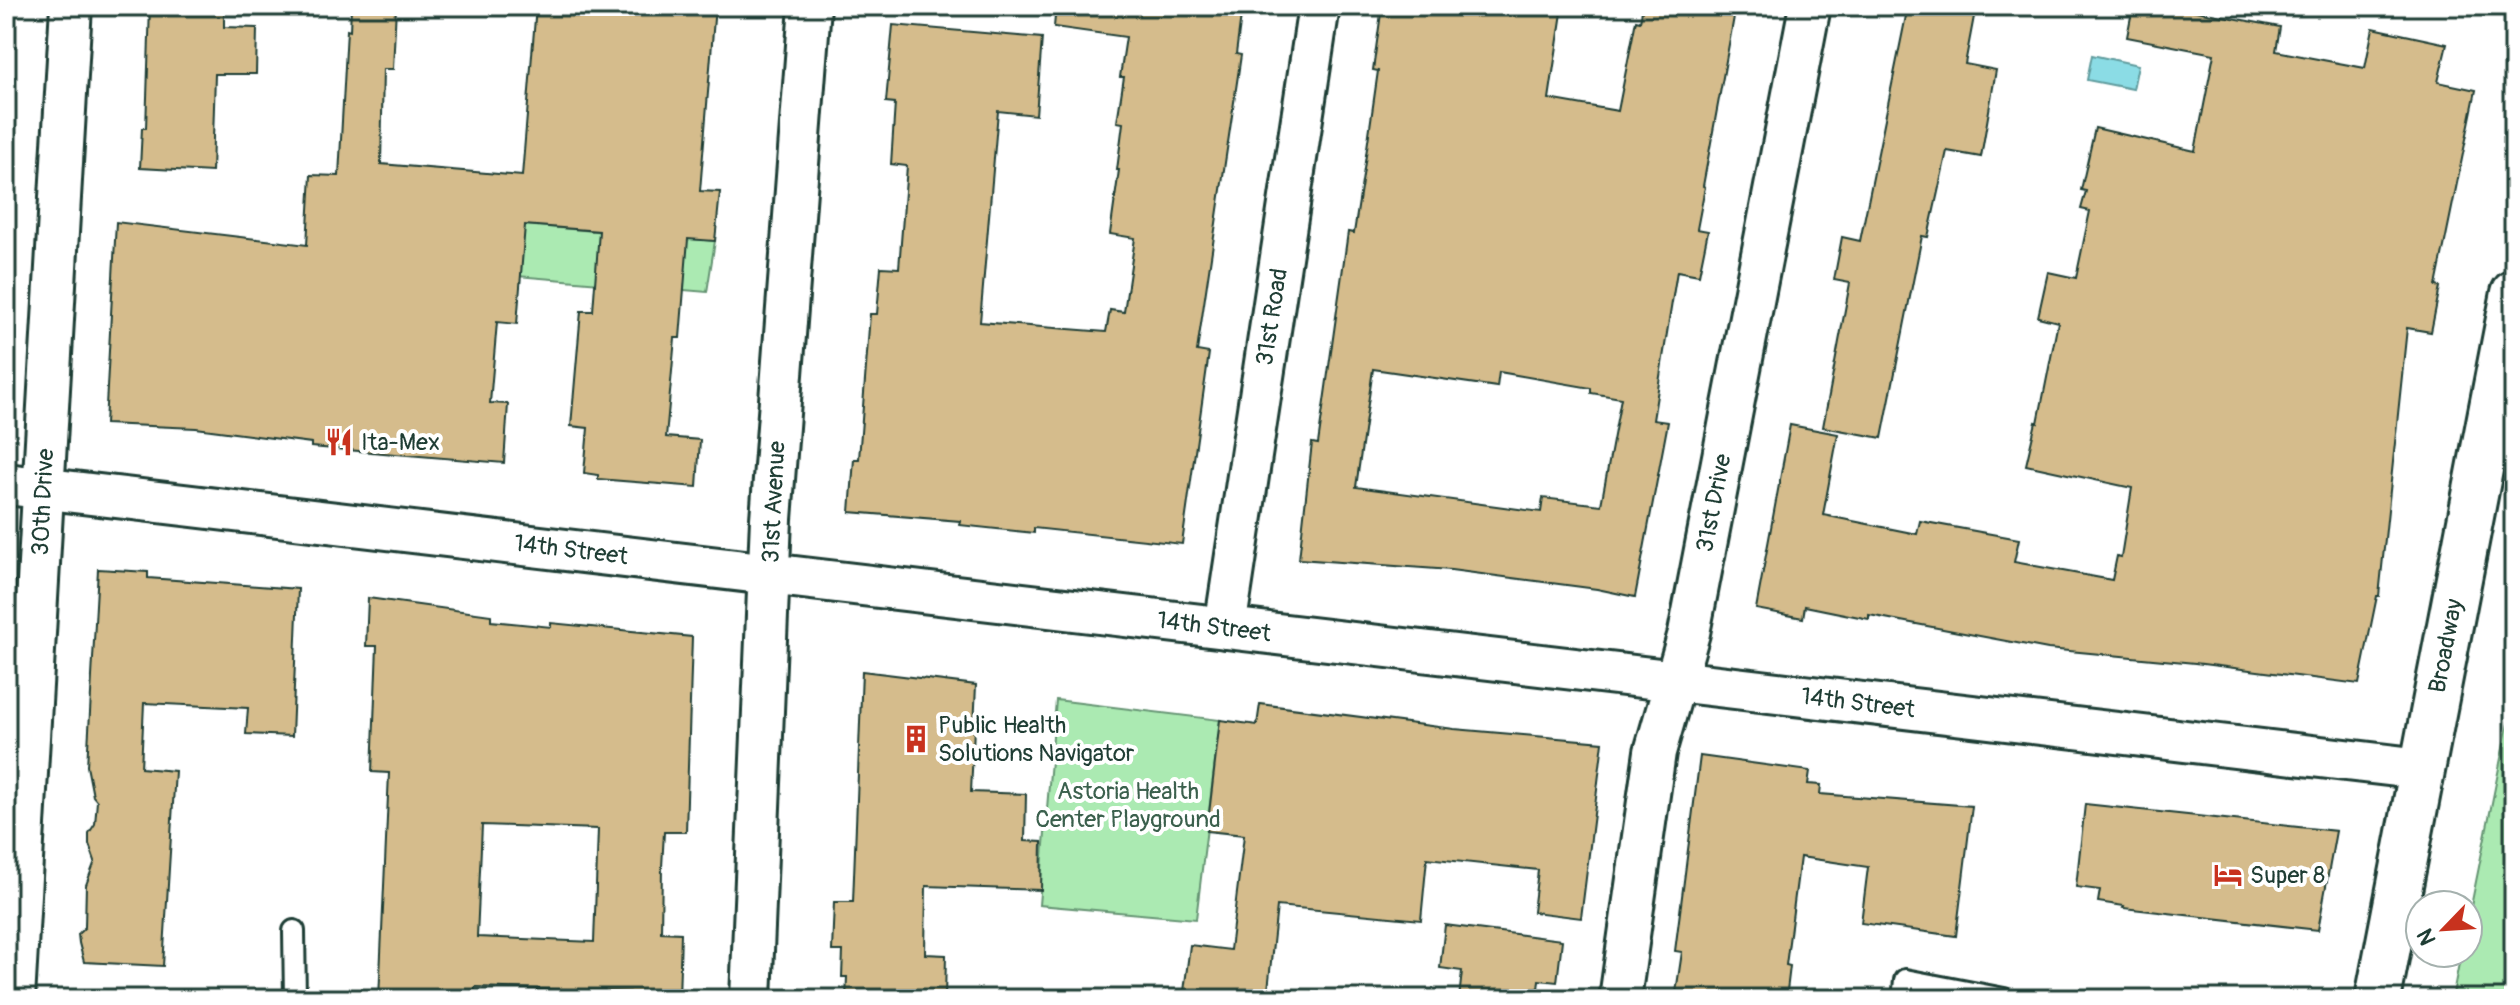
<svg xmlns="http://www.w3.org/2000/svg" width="2520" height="1005" font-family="Pangolin,sans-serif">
<rect width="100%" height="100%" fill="#fff"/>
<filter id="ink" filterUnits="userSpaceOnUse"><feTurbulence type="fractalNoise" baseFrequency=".0125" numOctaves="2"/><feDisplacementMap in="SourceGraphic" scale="16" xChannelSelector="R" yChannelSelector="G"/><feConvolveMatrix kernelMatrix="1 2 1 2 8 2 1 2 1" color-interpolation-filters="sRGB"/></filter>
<g filter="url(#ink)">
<path fill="#abeab2" stroke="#659473" stroke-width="2" d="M428,217L715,241L707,292L423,268Z
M2514,694V999H2452L2461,953H2468V921Z
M1056,700L1220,720L1196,919L1039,905Z"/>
<path fill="#8bdce5" stroke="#609c9e" stroke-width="2" d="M2092,55L2138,65L2133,89L2087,80Z"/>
<path fill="#d5bc8c" stroke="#1f3d34" stroke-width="2" fill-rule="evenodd" d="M150,6H224V27L257,28L256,74H215L212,172L140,168L142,128H146Z
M351,6H396L393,69H383L381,164L522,176L536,6H715L700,191L720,192L715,241L688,239L680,338H675L666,437L700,440L697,487L598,479V475L584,473L588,428L571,426L581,311H593L599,231L525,225L517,324L497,322L490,403L508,404L504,463L311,447V443L196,428L105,424L116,222L307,245L311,175L339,176L347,30L350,31Z
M1056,6H1172L1241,16L1236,54L1241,55L1197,351L1209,353L1182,544L1034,528V533L959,525L960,521L850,512L854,459H859L870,314H877L881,267L899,268L907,166L891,164L895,103L886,102L893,25L1042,38L1036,115L998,111L980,322L1106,332L1110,310L1124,312L1135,238L1110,234L1119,170H1117L1123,123L1117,122L1124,77H1120L1126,37L1054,27Z
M1382,6H1563L1549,99L1618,111L1636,20L1640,21L1643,6H1736L1703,186L1705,187L1697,229L1708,231L1699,275L1677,271L1653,420L1668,422L1635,597L1597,589L1451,570L1299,559L1312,443L1318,444L1348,232L1354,233L1364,169L1378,71L1373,70ZM1373,369L1497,387L1499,372L1591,388V393L1621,398L1601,505L1543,498L1541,512L1356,487Z
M1908,6H1976L1965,64L1996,70L1981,157L1947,151L1928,237L1922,236L1882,438L1823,427L1850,283L1834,280L1842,237L1860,241Z
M2133,6H2170L2280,27L2276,51L2365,68L2373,28L2447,44L2438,82L2476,90L2436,286L2440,287L2431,332L2407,328L2379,596H2377L2359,684L2195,663L2048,649L1869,615V619L1805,606L1803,618L1756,609L1790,425L1838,434L1823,515L1917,534L1920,521L2019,539L2014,562L2112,580L2117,556L2121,557L2132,488L2026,465L2036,422L2038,423L2058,322L2038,317L2048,272L2076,278L2090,211L2081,209L2086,191L2081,190L2095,128L2195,151L2214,54L2127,37Z
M98,569L148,572V578L298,589L292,736L246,734L248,708L144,703L141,768L175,771L163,966L84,962L79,943L78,934L85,927L86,885L95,861L89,844V833L95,824L97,801L93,796L87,766Z
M368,598L491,615V621L551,627V623L692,637L686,832H664L662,867L661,932L681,933L679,999H630V992L475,987L474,999H379L389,773L372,772L377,646H366ZM482,825L598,829L594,942L477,937Z
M862,671L976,685L971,792L1026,794L1025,841L1042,842L1041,890L926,886L925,954L946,955L945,999H846L847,977H842L843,951H832L834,902H853Z
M1260,704L1454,729L1603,742L1581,918L1533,912L1538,870L1427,858L1421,920L1277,906L1267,999H1183L1190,945L1230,950L1244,835L1207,831L1220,720L1257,725Z
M1700,756L1810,771L1808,784L1821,785L1820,794L1972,806L1956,936L1861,923L1868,867L1800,857L1786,965L1790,966L1786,999H1675L1682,952L1675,951Z
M2085,804L2336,831L2318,930L2123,908L2124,906L2098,902L2100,890L2076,887Z
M1445,925L1562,940L1557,982L1539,980L1537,999H1459L1462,971L1440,968Z"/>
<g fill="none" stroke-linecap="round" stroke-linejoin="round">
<defs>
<path id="lane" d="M294,931L295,999
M1903,999L1905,980L2004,999"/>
<path id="street" d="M6,484L2422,769
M1225,628L1319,6
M14,999L71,6
M751,999L771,519L810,6
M1620,999L1655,752L1689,633L1810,6"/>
<path id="secondary" d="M2378,999L2514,293"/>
</defs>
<use href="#lane" stroke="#1f3d34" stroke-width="26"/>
<use href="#street" stroke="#1f3d34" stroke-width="46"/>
<use href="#secondary" stroke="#1f3d34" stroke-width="50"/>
<use href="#lane" stroke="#fff" stroke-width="20"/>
<use href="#street" stroke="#fff" stroke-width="40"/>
<use href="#secondary" stroke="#fff" stroke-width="44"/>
</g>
</g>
<defs>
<symbol id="restaurant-bare" viewBox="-9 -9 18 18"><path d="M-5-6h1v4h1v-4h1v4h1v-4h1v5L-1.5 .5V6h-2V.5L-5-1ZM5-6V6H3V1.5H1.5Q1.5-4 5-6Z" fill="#c8321e" stroke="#fff" stroke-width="2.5" paint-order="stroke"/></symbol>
<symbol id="building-bare" viewBox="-9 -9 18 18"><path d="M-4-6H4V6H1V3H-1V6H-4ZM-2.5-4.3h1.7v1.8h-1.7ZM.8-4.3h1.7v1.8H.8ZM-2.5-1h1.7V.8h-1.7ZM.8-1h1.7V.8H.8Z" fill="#c8321e" stroke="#fff" stroke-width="2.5" paint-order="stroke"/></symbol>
<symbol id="hotel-bare" viewBox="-9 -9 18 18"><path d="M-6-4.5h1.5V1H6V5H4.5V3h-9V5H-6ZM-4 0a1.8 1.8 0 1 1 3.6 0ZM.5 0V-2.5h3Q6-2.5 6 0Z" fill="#c8321e" stroke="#fff" stroke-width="2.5" paint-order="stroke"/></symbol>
</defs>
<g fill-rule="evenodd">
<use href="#restaurant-bare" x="319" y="422" width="40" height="40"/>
<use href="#building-bare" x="896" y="719" width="40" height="40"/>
<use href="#hotel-bare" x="2208" y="855" width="40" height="40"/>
</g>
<g text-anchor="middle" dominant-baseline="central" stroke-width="8" stroke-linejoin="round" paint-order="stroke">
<g font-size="24" fill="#1f3d34" stroke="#fff">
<text transform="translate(1272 317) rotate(-81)">31st Road</text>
<text transform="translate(43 502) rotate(-87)">30th Drive</text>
<text transform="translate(774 502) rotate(-87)">31st Avenue</text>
<text transform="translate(1714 503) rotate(-79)">31st Drive</text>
<text transform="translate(571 550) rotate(7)">14th Street</text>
<text transform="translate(1214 627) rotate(7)">14th Street</text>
<text transform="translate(2446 646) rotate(-79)">Broadway</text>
<text transform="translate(1858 703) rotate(7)">14th Street</text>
</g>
<g font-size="24" fill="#1f3d34" stroke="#fff" text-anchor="start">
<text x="361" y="442">Ita-Mex</text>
<text x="938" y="725">Public Health<tspan x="938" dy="28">Solutions Navigator</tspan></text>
<text x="2250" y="875">Super 8</text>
</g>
<g font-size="24" fill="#3b604d" stroke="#fff">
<text x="1128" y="791">Astoria Health<tspan x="1128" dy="28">Center Playground</tspan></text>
</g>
</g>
<rect width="2520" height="1005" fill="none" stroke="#fff" stroke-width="32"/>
<rect x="16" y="16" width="2488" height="973" fill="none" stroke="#1f3d34" stroke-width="3" filter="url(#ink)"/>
<g transform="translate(2444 929) rotate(245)"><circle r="38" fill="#ffffff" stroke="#a5b1ae" stroke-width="2"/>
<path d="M0-6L14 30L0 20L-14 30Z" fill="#c8321e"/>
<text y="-12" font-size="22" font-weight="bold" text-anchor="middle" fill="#1f3d34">N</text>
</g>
</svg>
